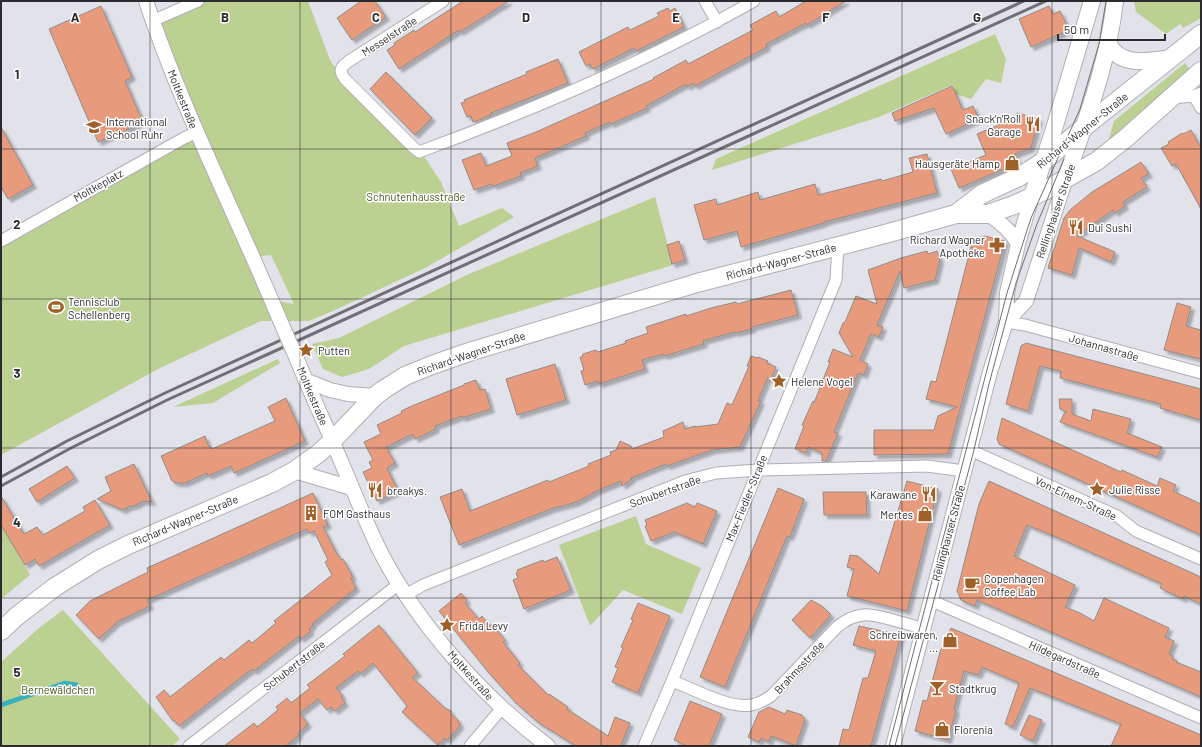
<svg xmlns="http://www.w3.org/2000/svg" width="1202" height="747" font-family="Barlow,sans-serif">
<defs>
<filter id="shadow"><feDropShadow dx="3.5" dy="3.5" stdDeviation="1" flood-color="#0004"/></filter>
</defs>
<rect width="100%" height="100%" fill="#e2e2eb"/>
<path fill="#bbd091" d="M201,1H308L330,60L341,76L423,155L441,182L459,226L502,208L514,217L425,268L335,310L309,321H261L160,368L1,455V243L196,133L272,300L294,304L271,255L254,257L154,21Z
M1134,1H1201V18L1183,28L1180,24L1166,34L1136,12Z
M995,34L1006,59L1001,83L986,79L971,99L956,94L952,85L879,117L712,170L716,159Z
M1185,63L1190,70L1108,142L1114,121Z
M655,197L673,265L404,346L369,369L342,377L323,369L312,344L339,338L469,274Z
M278,359L280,363L213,403L173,407Z
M636,516L646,544L701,568L682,614L623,590L590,626L559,545Z
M1,525L30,575L1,599Z
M63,610L180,739L172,746H1V662L39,628Z"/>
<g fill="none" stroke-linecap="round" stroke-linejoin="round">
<path stroke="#3bafbc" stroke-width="4.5" d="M1,705L65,683L77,685"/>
</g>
<path fill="#e89b7c" stroke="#938b88" filter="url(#shadow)" d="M361,1H375L386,17L352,40L337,18Z
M463,1H509L460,32L459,30L399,69L387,50L395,45L394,43L414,30L415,32Z
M806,1H846L807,25L806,23L766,44L767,47L695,86L693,83L687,87L686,84L646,106L647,108L611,124L610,122L585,133L586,136L535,158L538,166L520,173L521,176L494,186L492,184L474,190L462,160L481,153L486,166L512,156L507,143L536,132L654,79L653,78L686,60L688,64L753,30L750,25L776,11L779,17Z
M101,6L132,77L125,81L143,122L127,129L123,135L118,136L113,135L98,142L49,29Z
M1049,6L1053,14L1060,11L1069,30L1031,47L1019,19Z
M668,8L670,11L675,8L684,27L636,51L634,48L593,69L590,64L586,66L579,52L628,27L630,30L659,16L657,13Z
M558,59L568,83L491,113V115L488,116L477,121L473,122L471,116L467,117L461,103L465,102L464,100L527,74L526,72Z
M386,72L432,118L415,135L370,89Z
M952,86L963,110L973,106L979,119L946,134L934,108L895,121L892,113Z
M1017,113L1039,119L1031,148L1015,154L1018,163L959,188L951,169L986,155L977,134L1015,118Z
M1,127L33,185L8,199L1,187Z
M1191,130L1201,148V209L1176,164L1172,166L1161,148L1169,144L1168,142L1182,133L1183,134Z
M927,154L937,193L824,222V223L741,247L737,231L704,240L694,205L716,199L717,205L758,192L760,200L815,184L818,195L873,181L881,179L882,181L913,172L909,158Z
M1141,162L1149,174L1141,178L1147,187L1123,202L1125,206L1115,213L1113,210L1077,236L1115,252L1111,262L1079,248L1072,275L1048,268L1064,218L1070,210L1092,192Z
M985,236L1005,241L948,454L874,455V430H934L938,416L957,407L926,399L931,381L936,382L973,239Z
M679,241L685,260L672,264L667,245Z
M927,251L928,254L937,251L940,260L935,280L904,288L900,271L877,325L883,327L879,337L871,334L860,360L868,364L864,375L858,373L834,432L838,433L826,461H822V453L808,447L806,453L795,449L804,426L802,425L813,401L814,403L830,362H828L833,349L853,357L839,333L843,323L845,322L856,296L877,304L868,270L901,258Z
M791,290L798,315L752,327V329L735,333L734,332L703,341L704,344L664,356L663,354L642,360L645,369L599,384L598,381L585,385L581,371L584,370L580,357H582L583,354L596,350L598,352L626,343L625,341L648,333L646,327L686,314V316L711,308L736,302L737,304Z
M1177,303L1191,307L1186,326L1201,330V359L1164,350Z
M1026,343L1201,389V420L1160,408L1161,404L1060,378L1061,371L1040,366L1028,411L1006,404L1021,346Z
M751,356L757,358L758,357L768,361L767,363L776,367L771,379L768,377L758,401H761L740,447L712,450L667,466L666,464L631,478L632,479L622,486L621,481L599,490L577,502L551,509L459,545L440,497L462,489L470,511L548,480L549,482L589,466L588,464L611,455L610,452L616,450L620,441L631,446L632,449L664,437L663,431L683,422L685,429L695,426V427L718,424L727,403L732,405L749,366H747Z
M555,364L566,400L517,415L506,379Z
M476,380L480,390L485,389L491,409L462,418V416L435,426L436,429L415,439L413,434L386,447L395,463L387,468L398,491L377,501L363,472L372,468L369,462L373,460L364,442L381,434L377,425L402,413L401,411L414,405L464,385V384Z
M286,398L305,441L234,473L231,466L208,476L207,473L185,483H176L172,481L161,456L205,436L209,447H211L212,449L275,421L268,407Z
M1059,399H1072V414L1091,421L1093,409L1131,419L1127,433L1162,447L1157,457L1060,422L1065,412H1067L1060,409Z
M1002,418L1121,472L1122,470L1157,486L1160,478L1176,485L1173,491L1201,504V535L999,444L997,439Z
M134,464L152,502L143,501L136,505L128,507L123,510L97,499L111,491L105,477Z
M67,466L75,478L37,502L29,489Z
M907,481L938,489L907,611L847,596L854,569L847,567L850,555L858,556L879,574Z
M989,481L1201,577V604L1184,596L1183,599L1160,588L1162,584L1061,539L1027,525L1014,556L1075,585L1065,607L1080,613L1094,621L1104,598L1169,628L1165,637L1174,641L1169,654L1173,656L1172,659L1177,661L1176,662L1201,672V697L977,600L975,606L961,600L957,591L979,504Z
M778,488L804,499L790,537L787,536L725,687L700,677Z
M823,492H866L867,515H824Z
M313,493L328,525L323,527L337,554L342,560L343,559L353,577L351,578L356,588L312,624L313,625L309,629L311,631L301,639L299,636L254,671L252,669L179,726L174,720L173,721L156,697L164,690L170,697L221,657L224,660L249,640L252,643L276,623L274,621L332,575L325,562L328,560L314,531L309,533L307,529L147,600L150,606L117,622L99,639L76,615L90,601L148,572L147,568Z
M1,496L24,534L37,527L43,535L85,511L83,507L95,500L110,525L39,566L35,559L25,565L1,525Z
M687,503L695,507L697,503L717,511L703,544L674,532L651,541L645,526L647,525L645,520Z
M557,557L571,590L524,609L513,580L518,578L516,573L518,572L517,570L543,560L544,562Z
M461,593L467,600L465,603L479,619L482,616L490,626L492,624L505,640L503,642L520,663L518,665L548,695L549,694L568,707L567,709L608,736L615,717L630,723L621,745L623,746H576L539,723L516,703L489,673L439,611Z
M811,600L822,606L831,615L810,638L792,620Z
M638,603L670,616L638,693L612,682L618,668L615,667L623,648L621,647L633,620L631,619Z
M379,625L418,673L412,677L445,708L451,711V714L458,720L460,726L447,740L444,738L438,745L402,712L407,706L373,663L360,674L358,671L336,688L343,696L341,697L345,703L335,711L331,707L327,710L318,699L300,713L308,724L298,733L299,735L286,746H224L254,723L257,727L278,710L276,707L287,698L291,703L310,688L307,685L345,656L343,654Z
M859,626L901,635L871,746H839L843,729L849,730L863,678H868L876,651L853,645Z
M951,628L1201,735V746H1111L1121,724L1030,688L1013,727L1005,724L1019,683L982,667L978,675L964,671L954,709L956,710L948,740L915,731L923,700L927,701L940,652Z
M690,701L722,714L709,746H687L674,740Z
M769,707L785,714L787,710L802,715L805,719L796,746L771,736L769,742L761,738L759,742L748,737L759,712Z
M1029,715L1042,720L1033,741L1020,735Z"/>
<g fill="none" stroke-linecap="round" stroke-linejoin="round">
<defs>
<path id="minor" d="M443,1L349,61C341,67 338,70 345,79L414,148L419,152C533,110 648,61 754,1
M705,1L717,22
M152,21L198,1
M1194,96L1201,108
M1171,98L1194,96L1201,93
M1,241L184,138L197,132
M1006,322L1025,325L1201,373
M970,450L1117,516L1136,531L1201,559
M406,595L423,585L685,481L716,473L758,470L927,466L964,471
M930,600L1201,718
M672,681C694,689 729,709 751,705C759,704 765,700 771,696L837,627C857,610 870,614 893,620C903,623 913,625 923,629
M189,746L399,584
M470,746L502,708
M644,746L672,681L836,280L838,246"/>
<path id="tertiary" d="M146,1C182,110 235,212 279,318
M988,214C1001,223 1011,231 1018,244
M1006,322L1026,301L1066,178
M296,357C311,394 328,430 343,466C356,496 367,526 382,555C420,627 483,697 548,746
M305,380L330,390L348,394L375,396
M294,471L352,488
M893,746L990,372L1006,322L1007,293L1018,244L1032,196"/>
<path id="secondary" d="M1108,43C1120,68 1149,61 1171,58
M1066,178C1086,120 1108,63 1115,1
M1032,196L1054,129L1092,1"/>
<path id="primary" d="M956,214L982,194L1019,177L1044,161L1083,128L1201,34
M1,631L17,616L55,587L98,560L128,545L272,483L294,471L319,453L332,441L375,396L383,390L405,376L432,365L469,352L697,283L885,234L956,214H988L1014,205L1044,191L1097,161L1126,138L1201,71"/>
</defs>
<use href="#minor" stroke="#afafb7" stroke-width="13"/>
<use href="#tertiary" stroke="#afafb7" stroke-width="16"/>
<use href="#secondary" stroke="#afafb7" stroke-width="18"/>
<use href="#primary" stroke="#afafb7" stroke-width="20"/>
<use href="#minor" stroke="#fff" stroke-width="11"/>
<use href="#tertiary" stroke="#fff" stroke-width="14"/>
<use href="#secondary" stroke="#fff" stroke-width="16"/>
<use href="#primary" stroke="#fff" stroke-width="18"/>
<path stroke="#6f6f75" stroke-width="1" d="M889,746L1007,293L1031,218L1080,109L1099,44L1106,1
M895,746L973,454L989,384L1016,283L1037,224L1064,159"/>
<path stroke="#6f6f75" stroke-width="3" d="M1,477L67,441L165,393L1024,1
M1,486L71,448L167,400L1046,1"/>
<defs>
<path id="tertiary-bridge" d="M279,318L296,357"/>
</defs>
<use href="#tertiary-bridge" stroke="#afafb7" stroke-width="16" stroke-linecap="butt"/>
<use href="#tertiary-bridge" stroke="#fff" stroke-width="14"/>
</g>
<path fill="none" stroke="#2b2b2f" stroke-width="1" stroke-opacity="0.55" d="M150,1V746M300,1V746M451,1V746M601,1V746M751,1V746M902,1V746M1052,1V746M1,149H1201M1,299H1201M1,448H1201M1,598H1201"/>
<defs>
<symbol id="restaurant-bare" viewBox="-9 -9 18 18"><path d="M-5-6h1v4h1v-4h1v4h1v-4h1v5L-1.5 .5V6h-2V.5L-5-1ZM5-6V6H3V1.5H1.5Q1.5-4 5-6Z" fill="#a06029" stroke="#fff" stroke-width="2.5" paint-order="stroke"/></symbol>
<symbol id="school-bare" viewBox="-9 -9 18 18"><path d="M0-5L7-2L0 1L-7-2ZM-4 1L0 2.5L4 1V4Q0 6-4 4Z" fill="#a06029" stroke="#fff" stroke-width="2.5" paint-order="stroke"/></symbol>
<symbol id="shop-bare" viewBox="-9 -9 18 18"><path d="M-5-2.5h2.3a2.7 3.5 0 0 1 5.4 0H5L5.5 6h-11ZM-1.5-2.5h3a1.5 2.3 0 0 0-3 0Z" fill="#a06029" stroke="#fff" stroke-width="2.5" paint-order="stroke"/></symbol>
<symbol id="pharmacy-bare" viewBox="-9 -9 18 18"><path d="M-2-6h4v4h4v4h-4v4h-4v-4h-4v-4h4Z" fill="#a06029" stroke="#fff" stroke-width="2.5" paint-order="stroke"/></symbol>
<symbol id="stadium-bare" viewBox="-9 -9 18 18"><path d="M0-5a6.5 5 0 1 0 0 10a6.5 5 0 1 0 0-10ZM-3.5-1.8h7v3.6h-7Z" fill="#a06029" stroke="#fff" stroke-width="2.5" paint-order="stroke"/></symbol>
<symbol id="sight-bare" viewBox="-9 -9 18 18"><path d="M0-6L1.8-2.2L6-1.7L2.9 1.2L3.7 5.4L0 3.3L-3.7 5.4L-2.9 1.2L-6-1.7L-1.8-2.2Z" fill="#a06029" stroke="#fff" stroke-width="2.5" paint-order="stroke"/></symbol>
<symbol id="building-bare" viewBox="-9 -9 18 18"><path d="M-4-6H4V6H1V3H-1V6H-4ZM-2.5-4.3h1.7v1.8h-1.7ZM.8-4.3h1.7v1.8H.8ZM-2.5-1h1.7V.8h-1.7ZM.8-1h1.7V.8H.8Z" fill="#a06029" stroke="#fff" stroke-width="2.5" paint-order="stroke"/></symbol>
<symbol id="cafe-bare" viewBox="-9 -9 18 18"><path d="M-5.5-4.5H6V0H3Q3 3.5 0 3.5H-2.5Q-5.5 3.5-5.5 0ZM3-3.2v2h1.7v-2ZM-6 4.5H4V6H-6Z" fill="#a06029" stroke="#fff" stroke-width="2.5" paint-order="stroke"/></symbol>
<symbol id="bar-bare" viewBox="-9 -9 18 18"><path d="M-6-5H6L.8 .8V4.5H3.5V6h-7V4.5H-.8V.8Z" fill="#a06029" stroke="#fff" stroke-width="2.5" paint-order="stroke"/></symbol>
</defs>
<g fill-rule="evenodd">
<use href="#restaurant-bare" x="1022" y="113" width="22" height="22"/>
<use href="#school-bare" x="83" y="116" width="22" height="22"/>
<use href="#shop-bare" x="1001" y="152" width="22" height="22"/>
<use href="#restaurant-bare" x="1065" y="216" width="22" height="22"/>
<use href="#pharmacy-bare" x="986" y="234" width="22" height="22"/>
<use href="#stadium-bare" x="45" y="296" width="22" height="22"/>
<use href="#sight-bare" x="295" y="339" width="22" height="22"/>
<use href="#sight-bare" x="768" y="370" width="22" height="22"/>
<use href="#sight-bare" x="1086" y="478" width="22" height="22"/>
<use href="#restaurant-bare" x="364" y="479" width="22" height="22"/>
<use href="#restaurant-bare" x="918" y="483" width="22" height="22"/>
<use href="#building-bare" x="300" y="502" width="22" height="22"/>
<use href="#shop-bare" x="914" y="503" width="22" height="22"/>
<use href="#cafe-bare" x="961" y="573" width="22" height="22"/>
<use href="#sight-bare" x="436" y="614" width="22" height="22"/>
<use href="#shop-bare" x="939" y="629" width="22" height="22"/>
<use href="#bar-bare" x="926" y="677" width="22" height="22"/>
<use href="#shop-bare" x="931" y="718" width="22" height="22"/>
</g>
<g text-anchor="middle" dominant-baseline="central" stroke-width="3" stroke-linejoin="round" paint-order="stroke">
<g font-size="11" fill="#2b2b2f" stroke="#fff">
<text transform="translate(389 36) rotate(-33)">Messelstraße</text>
<text transform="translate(183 99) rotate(68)">Moltkestraße</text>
<text transform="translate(1082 130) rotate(-39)">Richard-Wagner-Straße</text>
<text transform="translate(98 185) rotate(-29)">Moltkeplatz</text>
<text transform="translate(1055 211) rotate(-71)">Rellinghauser Straße</text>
<text transform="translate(781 261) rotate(-15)">Richard-Wagner-Straße</text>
<text transform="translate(1104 347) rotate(16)">Johannastraße</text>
<text transform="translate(471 353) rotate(-19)">Richard-Wagner-Straße</text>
<text transform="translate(313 396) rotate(67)">Moltkestraße</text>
<text transform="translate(665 491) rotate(-20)">Schubertstraße</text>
<text transform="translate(746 498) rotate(-68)">Max-Fiedler-Straße</text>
<text transform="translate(1076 498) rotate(25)">Von-Einem-Straße</text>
<text transform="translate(185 520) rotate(-23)">Richard-Wagner-Straße</text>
<text transform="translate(948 533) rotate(-75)">Rellinghauser Straße</text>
<text transform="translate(1065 659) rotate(24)">Hildegardstraße</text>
<text transform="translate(294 665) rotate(-38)">Schubertstraße</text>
<text transform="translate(799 667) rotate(-47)">Brahmsstraße</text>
<text transform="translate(471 675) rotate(48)">Moltkestraße</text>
</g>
<g font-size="11" fill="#2b2b2f" stroke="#fff" text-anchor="start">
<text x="1021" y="118" text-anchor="end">Snack'n'Roll<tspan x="1021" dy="13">Garage</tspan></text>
<text x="106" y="121">International<tspan x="106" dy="13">School Ruhr</tspan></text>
<text x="1000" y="163" text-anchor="end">Hausgeräte Hamp</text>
<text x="1088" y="227">Dui Sushi</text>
<text x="985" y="239" text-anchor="end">Richard Wagner<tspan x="985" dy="13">Apotheke</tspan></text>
<text x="68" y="301">Tennisclub<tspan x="68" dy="13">Schellenberg</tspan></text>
<text x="318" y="350">Putten</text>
<text x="791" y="381">Helene Vogel</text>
<text x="1109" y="489">Julie Risse</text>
<text x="387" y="490">breakys.</text>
<text x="917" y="494" text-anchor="end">Karawane</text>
<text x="323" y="513">FOM Gasthaus</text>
<text x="913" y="514" text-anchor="end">Mertes</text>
<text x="984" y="578">Copenhagen<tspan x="984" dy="13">Coffee Lab</tspan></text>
<text x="459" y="625">Frida Levy</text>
<text x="938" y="634" text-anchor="end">Schreibwaren,<tspan x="938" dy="13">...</tspan></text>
<text x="949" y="688">Stadtkrug</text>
<text x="954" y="729">Florenia</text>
</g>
<g font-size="11" fill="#44541f" stroke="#fff">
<text x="416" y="196">Schnutenhausstraße</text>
<text x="58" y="689">Bernewäldchen</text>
</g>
</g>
<g font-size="13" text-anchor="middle" font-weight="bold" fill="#2b2b2f" stroke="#fff" stroke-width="3" stroke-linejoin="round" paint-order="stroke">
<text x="75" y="22">A</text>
<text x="225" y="22">B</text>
<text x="376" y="22">C</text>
<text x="526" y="22">D</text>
<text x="676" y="22">E</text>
<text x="826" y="22">F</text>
<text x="977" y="22">G</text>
<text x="17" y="79">1</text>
<text x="17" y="229">2</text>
<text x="17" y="378">3</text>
<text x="17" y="527">4</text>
<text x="17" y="677">5</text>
</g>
<rect width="1202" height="747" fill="none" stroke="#2b2b2f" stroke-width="4"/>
<path d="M1058 34v6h107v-6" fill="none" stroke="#2b2b2f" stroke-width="2"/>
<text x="1064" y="34" font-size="12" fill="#2b2b2f" stroke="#ffffff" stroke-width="3" paint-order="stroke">50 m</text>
</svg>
